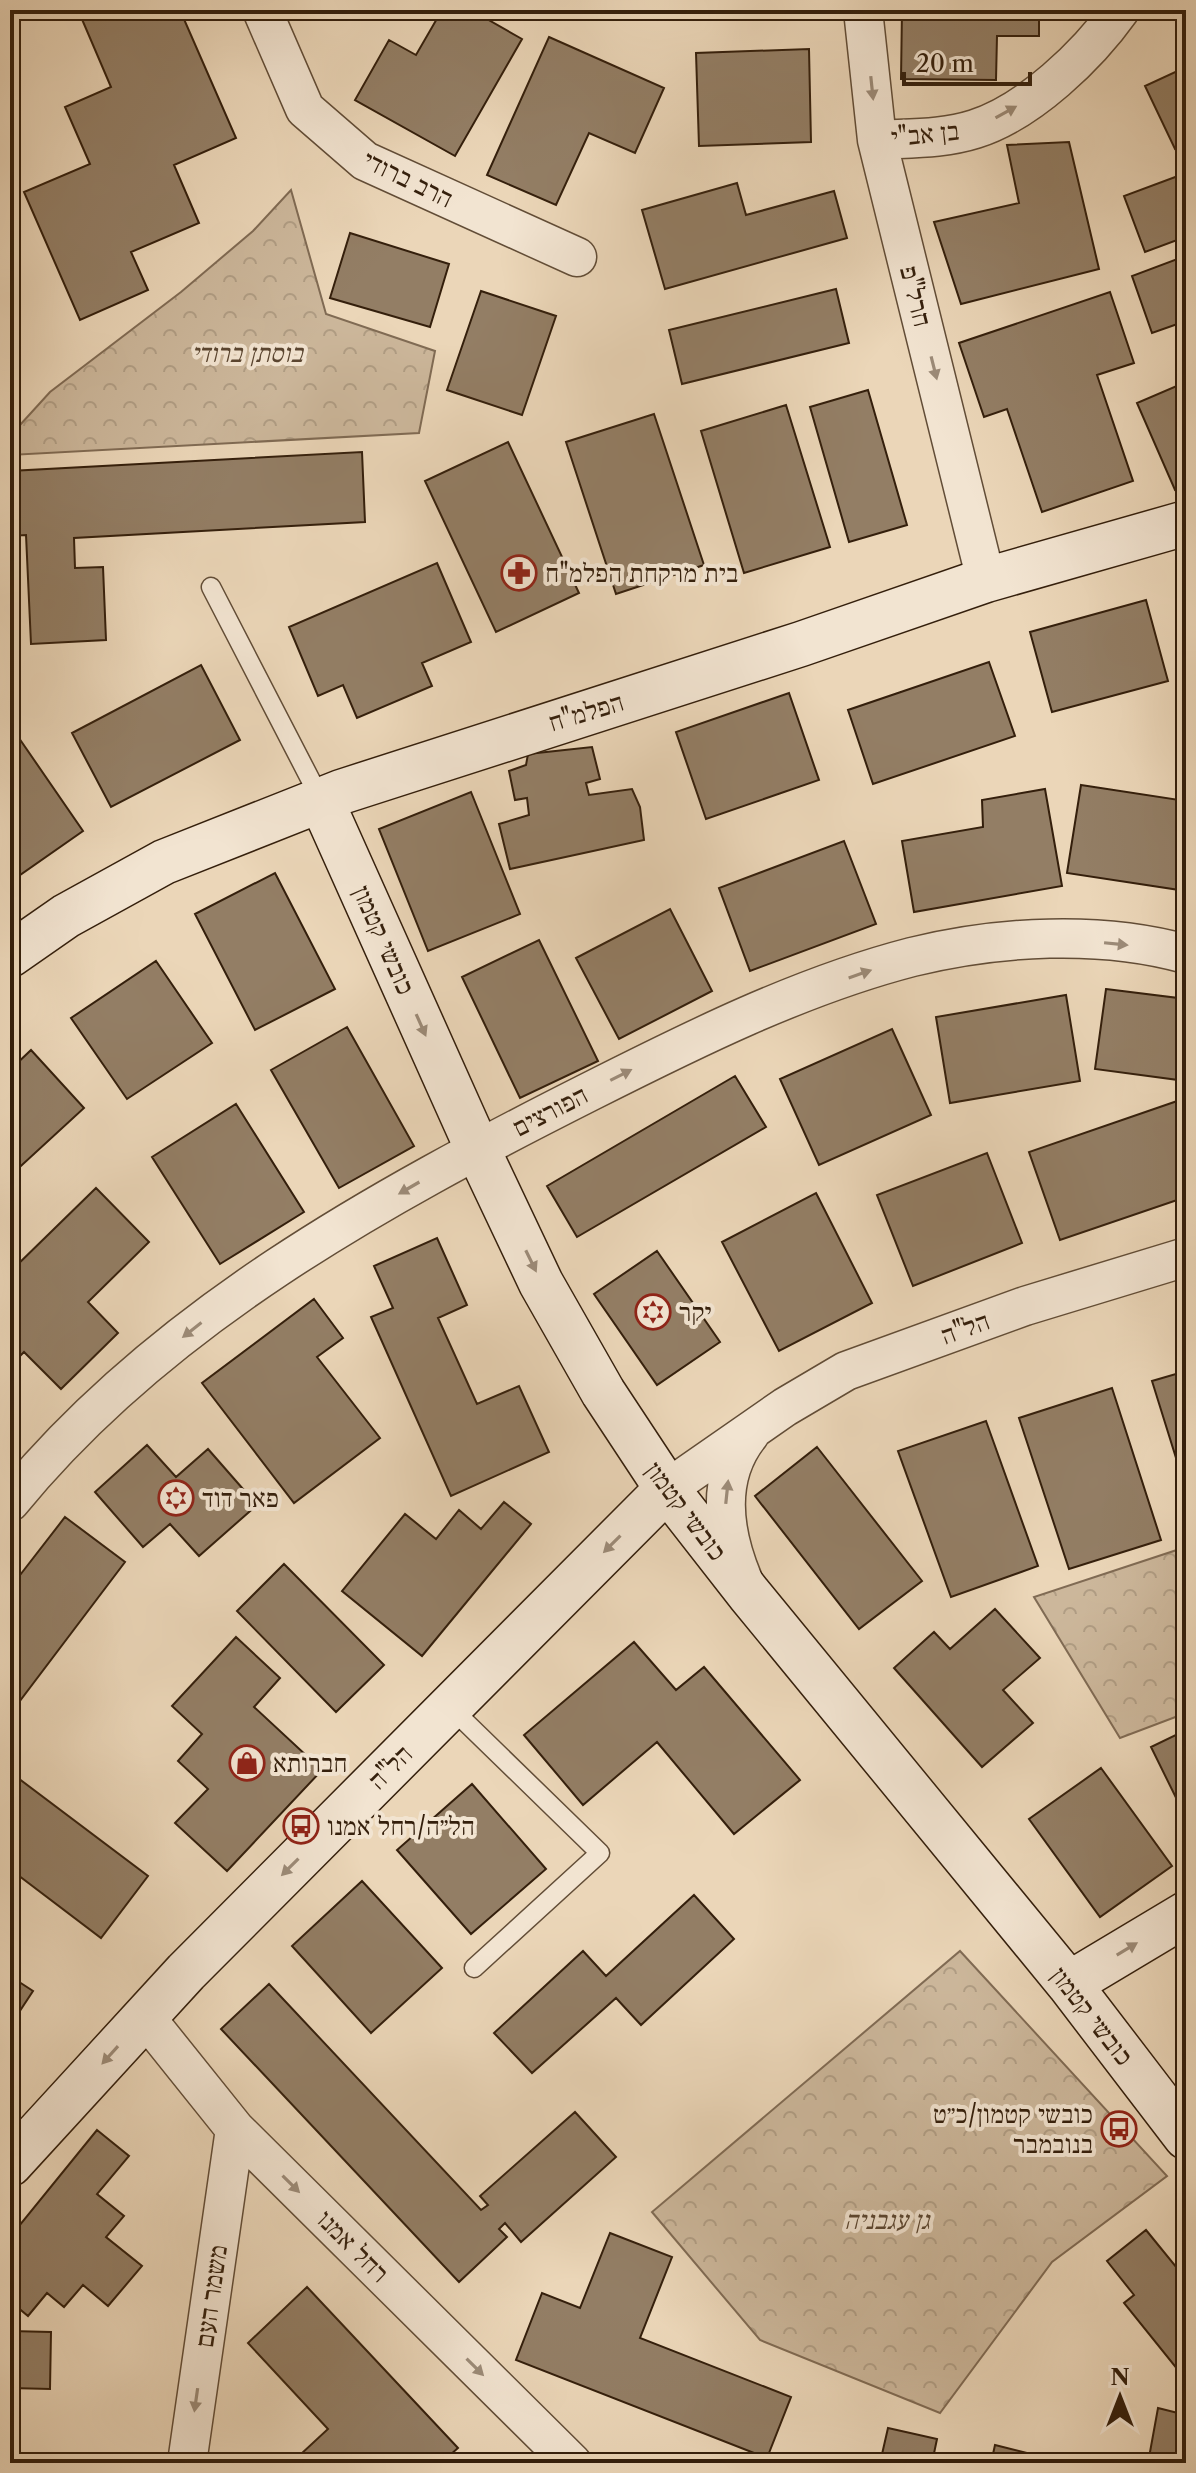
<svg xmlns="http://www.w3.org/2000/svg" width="1196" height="2473" font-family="'Libre Caslon Text','Frank Ruhl Libre',serif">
<defs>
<pattern id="forest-crowns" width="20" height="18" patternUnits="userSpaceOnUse" patternTransform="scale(2)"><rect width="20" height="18" fill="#ccb79b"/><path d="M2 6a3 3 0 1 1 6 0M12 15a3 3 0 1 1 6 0" fill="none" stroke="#b09d84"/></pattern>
</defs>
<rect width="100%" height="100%" fill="#ebd6b8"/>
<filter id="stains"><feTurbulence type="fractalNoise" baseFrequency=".0025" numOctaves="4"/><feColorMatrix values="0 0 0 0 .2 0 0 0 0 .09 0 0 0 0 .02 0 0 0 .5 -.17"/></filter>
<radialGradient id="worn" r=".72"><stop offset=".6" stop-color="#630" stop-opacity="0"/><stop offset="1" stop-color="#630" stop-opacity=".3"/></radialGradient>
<path fill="url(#forest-crowns)" stroke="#806b54" stroke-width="2" d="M291,190L326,314L435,351L419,433L10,455V436L50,392L181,292L253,231Z
M1186,1547V1713L1120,1738L1034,1597Z
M960,1951L1167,2176L1052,2262L940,2413L760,2340L652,2212Z"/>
<path fill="#937e65" stroke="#341f0c" stroke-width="2" d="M78,10H180L236,138L174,165L199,223L131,252L148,290L80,320L24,192L90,164L65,107L111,87Z
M442,10H471L522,39L455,156L355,100L389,40L416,55Z
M902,10H1039V36H997L996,80L901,79Z
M549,37L664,88L635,153L589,133L556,205L487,175Z
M809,49L811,142L699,146L696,53Z
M1186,67V144L1175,149L1145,86Z
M1069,142L1099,269L961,304L934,222L1019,203L1007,145Z
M1186,173V321L1152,333L1132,276L1183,257L1177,240L1145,252L1124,196Z
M737,183L746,215L834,191L847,238L665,289L642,210Z
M350,233L449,264L430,327L330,298Z
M836,289L849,343L682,384L669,330Z
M481,291L556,316L522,415L447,390Z
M1110,292L1134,363L1097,375L1133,481L1042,512L1007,409L984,417L959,343Z
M1186,382V485L1175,490L1137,403Z
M868,390L907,525L849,542L810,407Z
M786,405L830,547L744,573L701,431Z
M654,414L704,565L616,594L566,442Z
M508,442L579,593L496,632L425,481Z
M362,452L365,522L74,538L75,568L103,567L106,640L31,644L26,535L10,536V471Z
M437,563L471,642L422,663L432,686L357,718L343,685L318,696L289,627Z
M1146,600L1168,681L1052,712L1030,632Z
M989,662L1015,736L873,784L848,710Z
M201,665L240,740L111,807L72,733Z
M789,693L819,780L706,819L676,732Z
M10,725L83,831L10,882Z
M592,747L600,779L586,783L589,795L632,789L640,807L644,840L510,869L499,824L529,815L527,798L515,800L509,771L526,765L528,754Z
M1081,785L1186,801V891L1067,873Z
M1045,789L1062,886L914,912L902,841L983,827L982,800Z
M471,792L520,914L428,951L379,829Z
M844,841L876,924L750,971L719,888Z
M275,873L335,989L255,1030L195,914Z
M670,909L712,991L619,1039L576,958Z
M539,940L598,1061L520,1098L462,977Z
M156,961L212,1043L127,1099L71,1018Z
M1106,989L1186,999V1081L1095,1069Z
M1066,995L1080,1081L950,1103L936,1017Z
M347,1027L414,1146L339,1188L271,1070Z
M892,1029L931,1115L819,1165L780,1079Z
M31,1050L84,1108L10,1176V1070Z
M735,1076L766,1127L577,1237L547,1186Z
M1186,1098V1197L1060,1240L1029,1152Z
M236,1104L304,1212L220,1264L152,1157Z
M987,1153L1022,1243L913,1286L877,1195Z
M96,1188L149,1242L88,1302L118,1333L61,1389L24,1352L15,1361L10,1355V1272Z
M816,1193L872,1303L779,1351L722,1242Z
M437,1238L467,1305L438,1318L477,1404L519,1386L549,1452L451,1496L371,1317L393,1308L374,1266Z
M657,1251L720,1342L657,1385L594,1294Z
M314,1299L343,1338L317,1357L380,1438L294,1503L202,1383Z
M1186,1371V1490L1152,1381Z
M1112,1388L1161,1540L1069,1569L1019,1418Z
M986,1421L1038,1566L951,1597L898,1451Z
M147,1445L176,1477L208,1449L257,1505L199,1556L170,1524L143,1547L95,1492Z
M817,1447L922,1581L859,1629L755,1496Z
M504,1502L531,1524L422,1656L342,1591L405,1514L436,1539L459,1510L481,1529Z
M65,1517L125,1562L10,1714V1588Z
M284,1564L384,1665L336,1712L237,1611Z
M995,1609L1040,1658L1003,1690L1033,1723L982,1767L894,1668L934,1632L950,1649Z
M236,1637L280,1678L254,1707L322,1770L227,1871L175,1823L208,1789L178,1761L202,1734L172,1706Z
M634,1642L676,1690L704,1667L800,1780L734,1834L657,1742L583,1805L524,1735Z
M1186,1730V1818L1151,1747Z
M1101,1768L1172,1866L1100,1917L1029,1819Z
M10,1772L148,1876L101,1938L10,1869Z
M472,1784L546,1869L471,1934L397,1850Z
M362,1881L442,1968L371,2033L292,1946Z
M694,1895L734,1939L641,2025L616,1998L532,2073L494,2033L583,1951L606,1976Z
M10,1976L33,1991L10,2026Z
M269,1984L481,2210L488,2205L480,2196L575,2112L616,2157L521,2242L505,2223L499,2229L507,2237L459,2282L221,2029Z
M97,2130L129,2156L97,2194L124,2216L106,2237L142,2266L108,2306L83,2285L64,2307L47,2293L28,2316L10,2301V2237Z
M1146,2230L1186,2279V2373L1182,2375L1124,2303L1134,2295L1107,2261Z
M610,2233L672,2257L640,2338L791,2397L767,2458L516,2360L542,2293L580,2308Z
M307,2287L458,2448L441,2463H310L301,2454L328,2429L248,2343Z
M10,2331L51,2332L50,2389L10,2388Z
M1158,2408L1186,2415V2463H1148Z
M888,2428L937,2439L932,2463H880Z
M995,2445L1067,2463H991Z"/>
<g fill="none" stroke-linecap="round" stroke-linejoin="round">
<defs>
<path id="lane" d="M211,587L321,800
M450,1707L600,1853L474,1968"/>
<path id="street" d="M262,10L305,109L365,161L577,257
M863,10L877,140L986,580
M877,140C910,138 944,139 975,129C1029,112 1088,55 1120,10
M667,1489L785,1407L846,1371L1025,1306L1186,1257
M10,1502C161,1317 379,1198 589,1092C692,1040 800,986 912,957C998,936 1100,930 1186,954
M743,1580C723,1532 715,1477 750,1434
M146,2018L235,2129L572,2463
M187,2463L235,2129"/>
<path id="secondary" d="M321,800L477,1148L541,1283L603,1392L667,1489L749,1594L1069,1984L1186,2137
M10,955L66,916L164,862L341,792L801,644L986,580L1186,523
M1069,1984L1186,1914
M10,2164L186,1972L667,1489"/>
</defs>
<use href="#lane" stroke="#624d37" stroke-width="21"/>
<use href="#street" stroke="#624d37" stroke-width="41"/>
<use href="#secondary" stroke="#341f0c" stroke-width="47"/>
<use href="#lane" stroke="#f2e4d1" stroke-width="18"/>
<use href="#street" stroke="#f2e4d1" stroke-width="38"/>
<use href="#secondary" stroke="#f2e4d1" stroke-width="44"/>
</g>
<defs><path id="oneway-solid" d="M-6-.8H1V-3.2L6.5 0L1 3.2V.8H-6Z" transform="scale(2)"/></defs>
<g fill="#9c8b78">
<use href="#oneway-solid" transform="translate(872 88) rotate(84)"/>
<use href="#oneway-solid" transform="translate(1006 112) rotate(-29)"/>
<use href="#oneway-solid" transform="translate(934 368) rotate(76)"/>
<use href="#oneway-solid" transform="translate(1116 944) rotate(6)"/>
<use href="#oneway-solid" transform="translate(860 974) rotate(-19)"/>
<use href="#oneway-solid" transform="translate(421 1025) rotate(66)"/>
<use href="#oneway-solid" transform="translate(621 1075) rotate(-27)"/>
<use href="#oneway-solid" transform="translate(409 1188) rotate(150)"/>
<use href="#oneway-solid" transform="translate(531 1261) rotate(64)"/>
<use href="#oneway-solid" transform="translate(192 1330) rotate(142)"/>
<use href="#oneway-solid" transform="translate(727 1492) rotate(-84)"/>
<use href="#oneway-solid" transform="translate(612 1544) rotate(135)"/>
<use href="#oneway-solid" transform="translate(290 1867) rotate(135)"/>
<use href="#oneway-solid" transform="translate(1127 1949) rotate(-31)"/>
<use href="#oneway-solid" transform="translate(110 2055) rotate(132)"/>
<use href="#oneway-solid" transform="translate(291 2184) rotate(45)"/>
<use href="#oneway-solid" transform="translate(475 2367) rotate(45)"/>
<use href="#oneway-solid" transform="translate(196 2400) rotate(98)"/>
</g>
<defs>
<symbol id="pharmacy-ring" viewBox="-11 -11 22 22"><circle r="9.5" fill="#f2e4d1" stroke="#8f2418" stroke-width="1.5"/><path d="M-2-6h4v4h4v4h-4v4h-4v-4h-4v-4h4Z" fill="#8f2418"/></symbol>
<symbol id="synagogue-ring" viewBox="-11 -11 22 22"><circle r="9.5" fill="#f2e4d1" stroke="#8f2418" stroke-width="1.5"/><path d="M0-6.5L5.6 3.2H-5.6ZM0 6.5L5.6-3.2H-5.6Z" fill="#8f2418"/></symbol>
<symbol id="shop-ring" viewBox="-11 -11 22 22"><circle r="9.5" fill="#f2e4d1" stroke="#8f2418" stroke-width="1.5"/><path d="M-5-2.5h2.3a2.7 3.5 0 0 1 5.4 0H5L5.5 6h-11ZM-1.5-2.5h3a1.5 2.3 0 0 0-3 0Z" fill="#8f2418"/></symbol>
<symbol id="bus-ring" viewBox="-11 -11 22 22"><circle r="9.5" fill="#f2e4d1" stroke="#8f2418" stroke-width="1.5"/><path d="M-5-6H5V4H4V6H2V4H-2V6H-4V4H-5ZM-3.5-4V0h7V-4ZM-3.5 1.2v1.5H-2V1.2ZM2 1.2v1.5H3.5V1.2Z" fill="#8f2418"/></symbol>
</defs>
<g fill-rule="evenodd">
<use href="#pharmacy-ring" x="499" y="553" width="40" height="40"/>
<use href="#synagogue-ring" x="633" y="1292" width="40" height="40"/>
<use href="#synagogue-ring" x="156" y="1478" width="40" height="40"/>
<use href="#shop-ring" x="227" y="1743" width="40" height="40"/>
<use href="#bus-ring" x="281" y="1806" width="40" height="40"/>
<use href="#bus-ring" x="1099" y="2109" width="40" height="40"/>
</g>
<g text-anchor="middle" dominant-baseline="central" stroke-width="8" stroke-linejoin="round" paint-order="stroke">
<g font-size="26" fill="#341f0c" stroke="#f2e4d1">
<text transform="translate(925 134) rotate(-6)">בן אב"י</text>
<text transform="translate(408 179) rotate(26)">הרב ברודי</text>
<text transform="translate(916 296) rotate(76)">חרל"פ</text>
<text transform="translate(586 712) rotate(-17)">הפלמ"ח</text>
<text transform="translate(384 940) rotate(66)">כובשי קטמון</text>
<text transform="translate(550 1111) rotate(-27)">הפורצים</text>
<text transform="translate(965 1328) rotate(-20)">הל"ה</text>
<text transform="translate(686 1511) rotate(53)">כובשי קטמון</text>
<text transform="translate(390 1767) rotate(-45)">הל"ה</text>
<text transform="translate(1092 2016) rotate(52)">כובשי קטמון</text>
<text transform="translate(353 2246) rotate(45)">רחל אמנו</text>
<text transform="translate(211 2296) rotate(-82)">משמר העם</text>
</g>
<g font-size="26" font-style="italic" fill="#5a4530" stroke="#f2e4d1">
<text x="247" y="353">בוסתן ברודי</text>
<text x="887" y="2220">גן עגבניה</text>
</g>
<g font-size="26" fill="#341f0c" stroke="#f2e4d1" text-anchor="start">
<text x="545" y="573">בית מרקחת הפלמ"ח</text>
<text x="679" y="1312">יקר</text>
<text x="202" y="1498">פאר דוד</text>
<text x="273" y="1763">חברותא</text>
<text x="327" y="1826">הל״ה/רחל אמנו</text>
<text x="1093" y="2114" text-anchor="end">כובשי קטמון/כ״ט<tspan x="1093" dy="30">בנובמבר</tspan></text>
</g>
</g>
<rect width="1196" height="2473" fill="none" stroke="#ebd6b8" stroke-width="40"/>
<rect x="12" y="12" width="1172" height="2449" fill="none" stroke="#341f0c" stroke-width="4"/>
<rect x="20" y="20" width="1156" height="2433" fill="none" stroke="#341f0c" stroke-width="2"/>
<g transform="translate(1120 2397)" stroke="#f2e4d1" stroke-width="6" paint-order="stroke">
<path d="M0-6L14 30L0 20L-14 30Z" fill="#341f0c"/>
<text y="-12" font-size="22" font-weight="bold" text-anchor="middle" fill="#341f0c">N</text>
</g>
<path d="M904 72v12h126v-12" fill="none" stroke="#341f0c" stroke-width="4"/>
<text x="916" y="72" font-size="24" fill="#341f0c" stroke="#f2e4d1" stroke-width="6" paint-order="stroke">20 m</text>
<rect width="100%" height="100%" filter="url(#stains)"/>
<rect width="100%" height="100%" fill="url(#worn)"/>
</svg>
